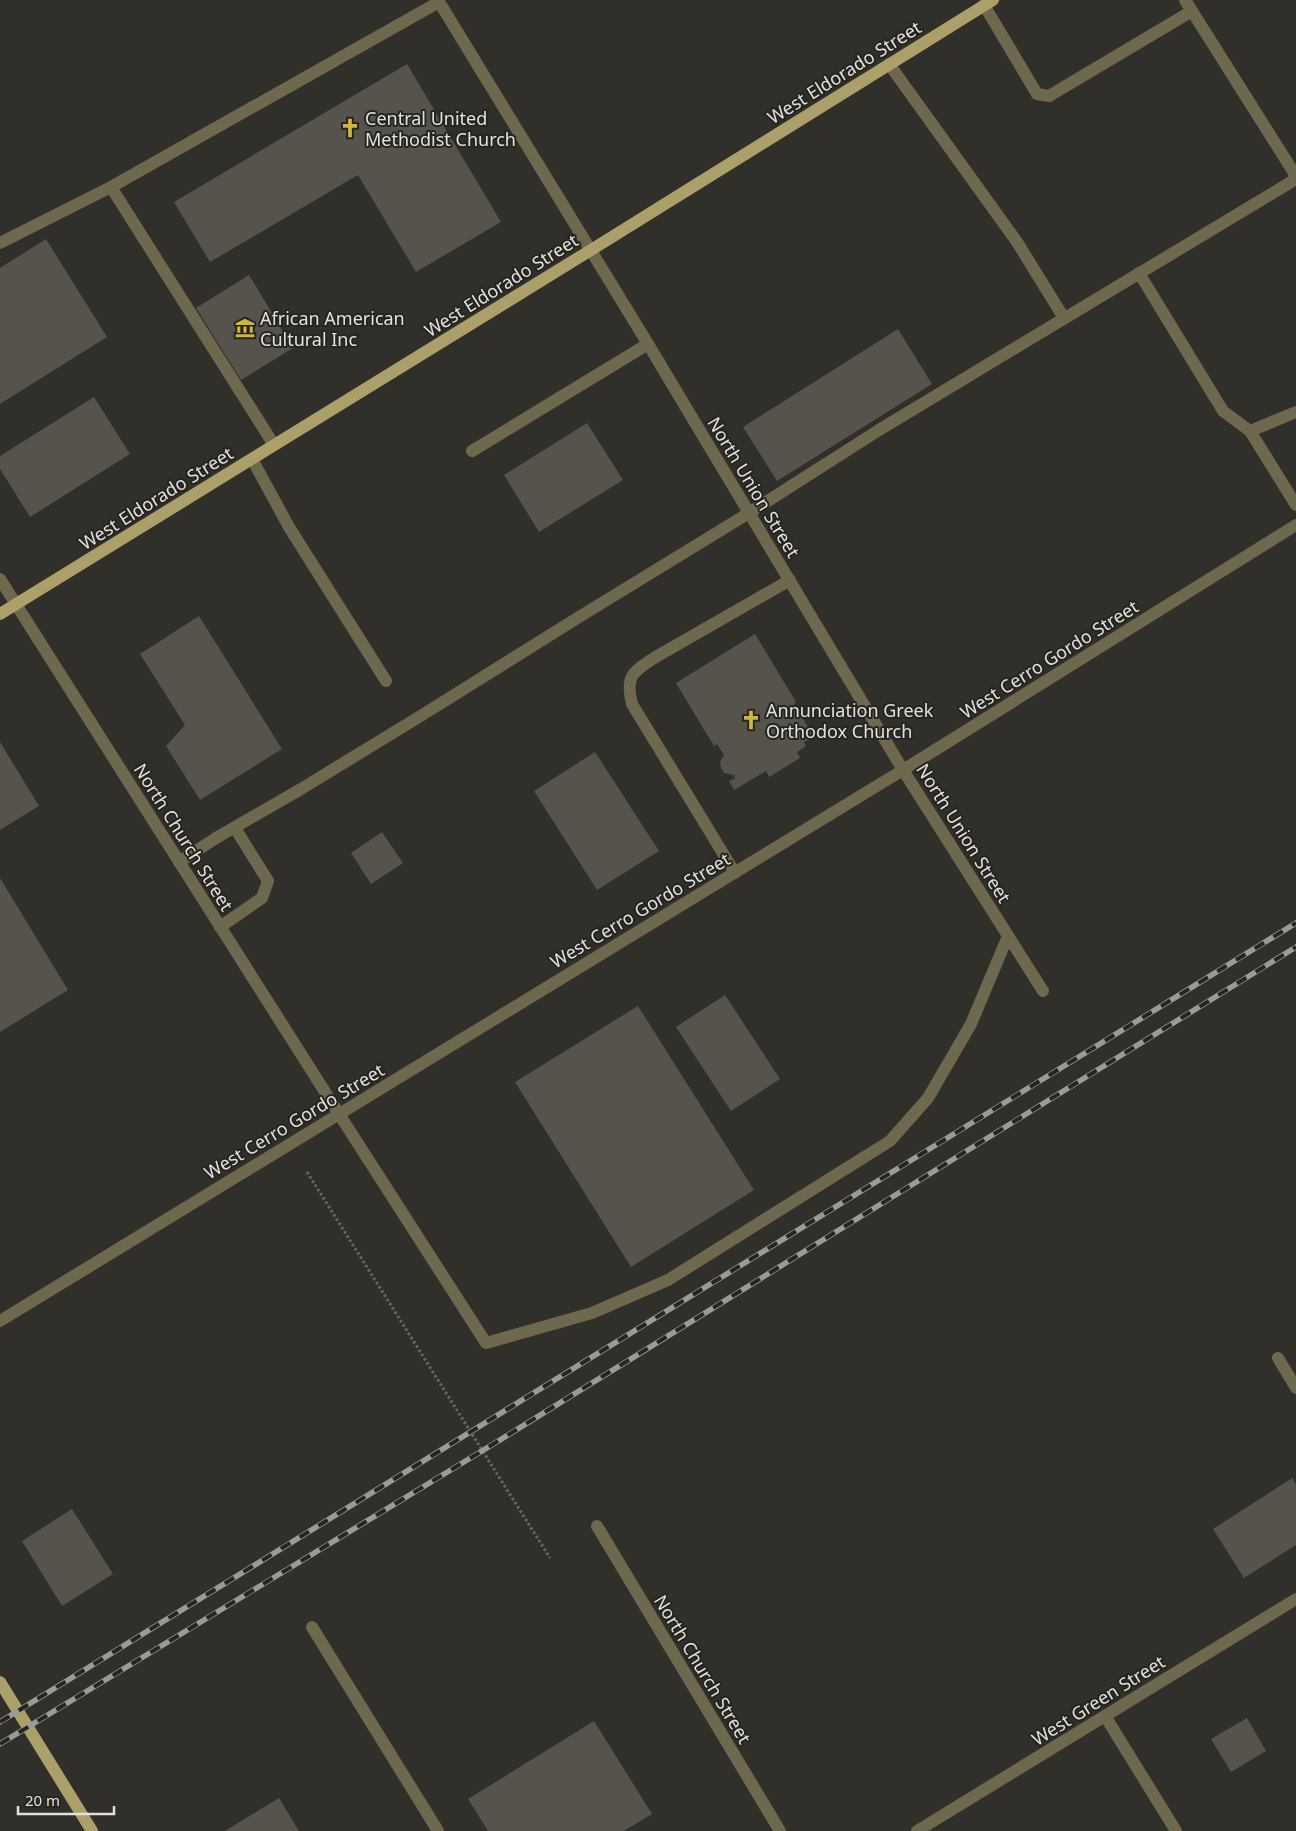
<svg xmlns="http://www.w3.org/2000/svg" width="1296" height="1831" font-family="'Noto Sans',sans-serif">
<rect width="100%" height="100%" fill="#302f29"/>
<path fill="#55534c" d="M407,64L501,222L416,272L358,175L210,262L174,202Z
M46,239L107,337L0,404V268Z
M249,275L293,348L241,380L196,308Z
M898,329L932,384L777,481L743,427Z
M94,397L130,454L30,517L0,469V456Z
M587,423L623,480L539,532L504,475Z
M199,616L282,749L200,800L166,746L185,725L140,654Z
M755,634L796,702L794,704L814,737L804,742L806,746L797,752L800,758L769,777L766,771L734,790L729,781L735,778L734,775L724,773L721,768L720,762L724,755L717,744L714,746L676,683Z
M0,742L39,806L0,830Z
M595,752L659,851L597,890L534,791Z
M382,832L403,863L371,884L351,853Z
M0,878L68,990L0,1032Z
M725,995L780,1079L731,1111L676,1027Z
M638,1006L754,1190L631,1267L515,1082Z
M1292,1478L1296,1484V1545L1244,1578L1213,1529Z
M72,1509L113,1574L62,1606L22,1541Z
M1247,1718L1266,1751L1231,1772L1211,1739Z
M594,1721L652,1814L624,1831H488L468,1799Z
M279,1798L299,1831H225Z"/>
<g fill="none" stroke-linecap="round" stroke-linejoin="round">
<path stroke="#676661" stroke-width="3" stroke-dasharray="2.5 2.5" stroke-linecap="butt" d="M307,1172L550,1558"/>
<path stroke="#6d684e" stroke-width="12" d="M438,0L648,344L903,770L1043,991
M1185,0L1296,176
M984,5L1037,94L1049,96L1192,11
M889,64L1017,242L1064,318
M111,187L274,445
M0,243L111,187L439,2
M1139,273L1223,411L1250,431L1296,412
M1250,431L1296,505
M472,451L648,344
M252,459L289,527L386,681
M0,579L339,1114L486,1343L592,1313L668,1280L890,1141L928,1098L971,1024L1008,936
M179,862L216,838L301,789L427,712L579,617L749,513L879,430L1296,179
M735,873L632,704C625,676 633,672 654,658L790,580
M220,927L262,898L268,881L235,828
M0,1321L903,770L1296,525
M1278,1358L1296,1388
M597,1526L780,1831
M312,1627L438,1831
M1105,1716L1176,1831
M917,1831L1296,1599"/>
<path stroke="#aba06a" stroke-width="12" d="M0,614L591,250L993,0
M0,1682L92,1831"/>
<defs>
<path id="rail" d="M0,1722L1296,923
M0,1744L482,1451L1296,947"/>
</defs>
<use href="#rail" stroke="#9b9a95" stroke-width="5.5"/>
<use href="#rail" stroke="#26251f" stroke-width="4" stroke-dasharray="11" stroke-linecap="butt"/>
</g>
<defs>
<symbol id="church-bare" viewBox="-9 -9 18 18"><path d="M-1.2-6h2.4v3.5h3.3v2.4h-3.3V6h-2.4V-.1h-3.3v-2.4h3.3Z" fill="#d0b837" stroke="#26251f" stroke-width="2.5" paint-order="stroke"/></symbol>
<symbol id="museum-bare" viewBox="-9 -9 18 18"><path d="M0-6L6-3V-2H-6V-3ZM-5-1h2V3h-2ZM-1-1h2V3h-2ZM3-1h2V3H3ZM-6 4H6V6H-6Z" fill="#d0b837" stroke="#26251f" stroke-width="2.5" paint-order="stroke"/></symbol>
</defs>
<g fill-rule="evenodd">
<use href="#church-bare" x="336" y="114" width="28" height="28"/>
<use href="#museum-bare" x="231" y="314" width="28" height="28"/>
<use href="#church-bare" x="737" y="706" width="28" height="28"/>
</g>
<g text-anchor="middle" dominant-baseline="central" stroke-width="4" stroke-linejoin="round" paint-order="stroke">
<g font-size="18" fill="#e2e1dd" stroke="#26251f">
<text transform="translate(844 72) rotate(-32)">West Eldorado Street</text>
<text transform="translate(501 285) rotate(-32)">West Eldorado Street</text>
<text transform="translate(754 487) rotate(59)">North Union Street</text>
<text transform="translate(156 498) rotate(-32)">West Eldorado Street</text>
<text transform="translate(1049 659) rotate(-32)">West Cerro Gordo Street</text>
<text transform="translate(964 833) rotate(58)">North Union Street</text>
<text transform="translate(184 837) rotate(58)">North Church Street</text>
<text transform="translate(640 910) rotate(-31)">West Cerro Gordo Street</text>
<text transform="translate(294 1121) rotate(-31)">West Cerro Gordo Street</text>
<text transform="translate(703 1669) rotate(59)">North Church Street</text>
<text transform="translate(1098 1700) rotate(-32)">West Green Street</text>
</g>
<g font-size="18" fill="#e2e1dd" stroke="#26251f" text-anchor="start">
<text x="365" y="118">Central United<tspan x="365" dy="21">Methodist Church</tspan></text>
<text x="260" y="318">African American<tspan x="260" dy="21">Cultural Inc</tspan></text>
<text x="766" y="710">Annunciation Greek<tspan x="766" dy="21">Orthodox Church</tspan></text>
</g>
</g>
<path d="M18 1806v8h96v-8" fill="none" stroke="#e2e1dd" stroke-width="2.5"/>
<text x="25" y="1806" font-size="15" fill="#e2e1dd" stroke="#26251f" stroke-width="4" paint-order="stroke">20 m</text>
</svg>
